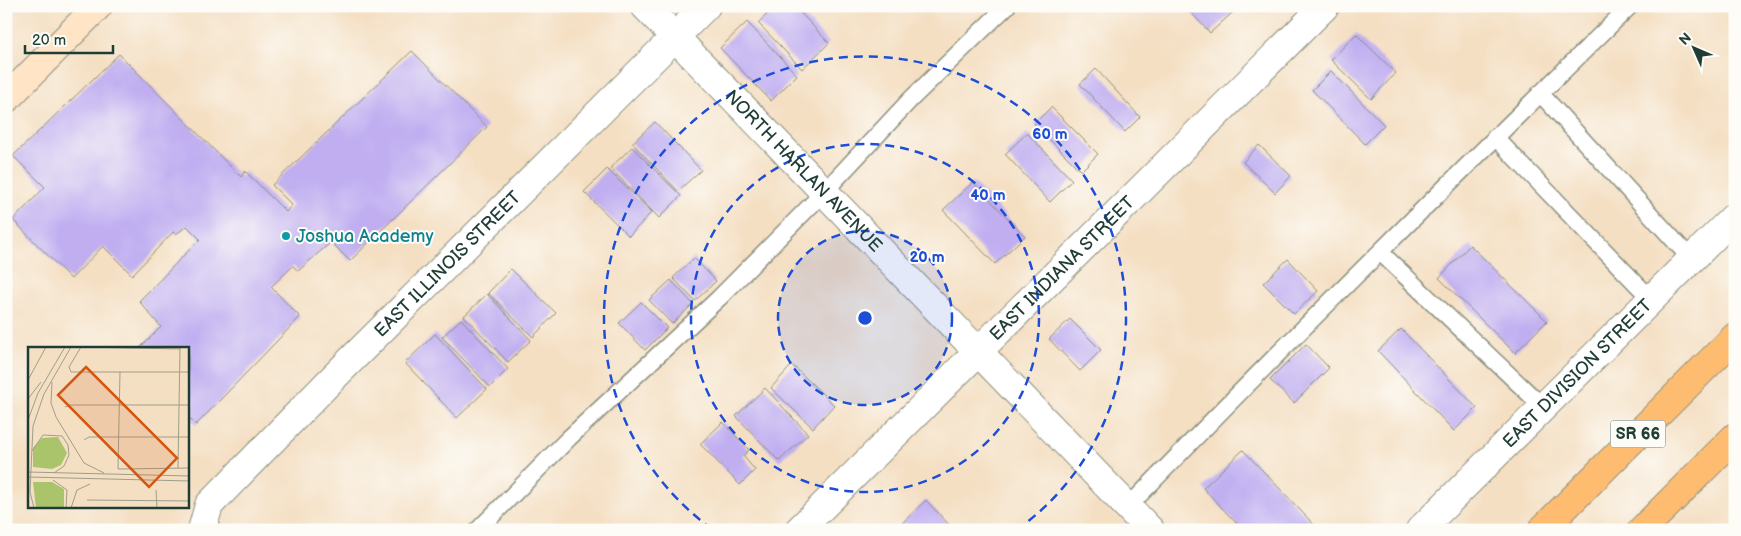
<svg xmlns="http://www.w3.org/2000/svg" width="1741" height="536" font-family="'Balsamiq Sans',sans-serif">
<rect width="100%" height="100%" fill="#fdfcf7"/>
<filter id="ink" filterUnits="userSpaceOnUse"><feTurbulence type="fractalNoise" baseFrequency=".02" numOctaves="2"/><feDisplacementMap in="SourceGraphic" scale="10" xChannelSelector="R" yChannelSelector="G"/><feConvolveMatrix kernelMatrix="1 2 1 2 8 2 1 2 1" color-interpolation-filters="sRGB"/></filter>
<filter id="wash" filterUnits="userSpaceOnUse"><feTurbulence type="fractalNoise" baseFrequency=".0096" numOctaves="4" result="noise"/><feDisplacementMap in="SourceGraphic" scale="20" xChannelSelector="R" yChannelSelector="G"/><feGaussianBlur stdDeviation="1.12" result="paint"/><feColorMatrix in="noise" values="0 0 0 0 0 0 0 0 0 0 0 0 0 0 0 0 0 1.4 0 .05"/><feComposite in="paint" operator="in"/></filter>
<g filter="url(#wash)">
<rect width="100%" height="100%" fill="#f4dfc3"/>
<g id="blocks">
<path fill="#c0aef1" d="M776,6H794L829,43L802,69L758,23Z
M1185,6H1227L1233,12L1210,33Z
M747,22L797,75L771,101L720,48Z
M1356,34L1396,73L1371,99L1331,60Z
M412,51L487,127L350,261L331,242L298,271L293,266L271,287L300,317L196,425L188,417V348H140L161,327L139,301L200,239L187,226L176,234L173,232L132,275L103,246L71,279L13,220L45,187L13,156L119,54L241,177L245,171L286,212L292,205L272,185Z
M1096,69L1140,117L1125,132L1080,84Z
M1331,71L1384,125L1365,144L1312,90Z
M1051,107L1098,154L1081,171L1034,124Z
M655,122L701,170L678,191L632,143Z
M1027,133L1072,180L1050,202L1005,154Z
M1259,145L1291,176L1275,193L1243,162Z
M632,147L681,196L659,218L610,168Z
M607,169L652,212L629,236L584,192Z
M973,182L1025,236L995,264L943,210Z
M1470,245L1547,321L1515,353L1439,278Z
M694,258L716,281L695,301L673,278Z
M1288,259L1318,291L1294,314L1263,283Z
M511,269L556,313L533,337L488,293Z
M671,280L693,304L672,324L649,300Z
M487,294L531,340L508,362L464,316Z
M641,302L667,328L645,350L619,323Z
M461,319L508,369L490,387L442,337Z
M1070,319L1101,350L1080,371L1049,339Z
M1401,329L1477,408L1454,431L1378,351Z
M435,334L487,389L457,418L405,363Z
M1306,344L1329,368L1294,403L1270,380Z
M792,365L834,405L813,428L771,388Z
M765,388L808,434L779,461L736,416Z
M723,422L749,450L743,456L755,470L740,485L700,444Z
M1243,450L1319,530H1243L1203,488Z
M926,500L954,530H895Z"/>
</g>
</g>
<g filter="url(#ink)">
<use href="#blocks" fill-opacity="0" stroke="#8a8e7c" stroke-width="1"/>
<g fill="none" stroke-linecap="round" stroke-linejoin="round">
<defs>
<path id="lane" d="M1540,93L1691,259
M1495,137L1651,299
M1380,252L1543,407
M1128,507C1292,337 1461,171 1630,6
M478,530L569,438L719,298L824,192L911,99L1007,6"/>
<g id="street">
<path id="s1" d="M645,6L1150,530"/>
<path id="s2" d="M202,530L209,505L332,379L706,6"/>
<path id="s3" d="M799,530L1325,6"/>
<path id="s4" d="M1420,530L1735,216"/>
</g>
<path id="secondary" d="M6,99L98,6"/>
<path id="highway" d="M1542,530L1735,337
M1642,530L1735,437"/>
</defs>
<use href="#lane" stroke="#8a8e7c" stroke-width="19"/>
<use href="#street" stroke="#8a8e7c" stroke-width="30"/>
<use href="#secondary" stroke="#8a8e7c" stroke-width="30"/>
<use href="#highway" stroke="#8a8e7c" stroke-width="30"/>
<use href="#lane" stroke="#fff" stroke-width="16"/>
<use href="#street" stroke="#fff" stroke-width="28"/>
<use href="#secondary" stroke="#ffe4c6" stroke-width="28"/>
<use href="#highway" stroke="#febc70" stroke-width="28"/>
</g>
</g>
<circle cx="865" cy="318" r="87" fill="#1d4ed8" fill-opacity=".12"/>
<g fill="none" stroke="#1d4ed8" stroke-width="2.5" stroke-dasharray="9 6">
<circle cx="865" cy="318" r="87"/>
<circle cx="865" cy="318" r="174"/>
<path d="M712 529A261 261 0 1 1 1018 529"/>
</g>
<circle fill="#0f9aa8" stroke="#fdfcf7" stroke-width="2" cx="286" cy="236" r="5"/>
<g text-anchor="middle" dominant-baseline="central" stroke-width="4" stroke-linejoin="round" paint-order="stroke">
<rect fill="#fdfcf7" stroke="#62766e" stroke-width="1" x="1610.5" y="420.5" width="55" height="27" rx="4"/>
<g font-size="16" font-weight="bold" fill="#1f3d34">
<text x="1638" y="434">SR 66</text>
</g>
<g font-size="18" fill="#1f3d34" stroke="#fdfcf7">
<text stroke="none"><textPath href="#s1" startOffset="229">NORTH HARLAN AVENUE</textPath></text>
<text stroke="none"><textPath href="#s2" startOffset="365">EAST ILLINOIS STREET</textPath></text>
<text stroke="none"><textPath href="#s3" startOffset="371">EAST INDIANA STREET</textPath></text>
<text stroke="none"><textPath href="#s4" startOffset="222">EAST DIVISION STREET</textPath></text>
</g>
<g font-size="18" fill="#0d838f" stroke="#fdfcf7" text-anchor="start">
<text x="296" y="236">Joshua Academy</text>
</g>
</g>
<g transform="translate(28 347)">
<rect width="161" height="161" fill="#f4dfc3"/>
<path d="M30,90L39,106L33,118L24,122L5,120V101L14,91ZM5,135H24L36,142V161H8Z" fill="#a9c46b"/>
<path fill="none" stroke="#9f9e8a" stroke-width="1" d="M53,0L41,20L43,25H162M53,0L152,2M92,25L90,122L162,121M0,33L18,0M24,35L23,56L28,70L56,116L76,126M0,52L13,35M37,60L42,58H162M0,73L10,46L37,0M56,93L61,90H162M4,104L15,88L34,89L40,98L41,108L36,119L26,126M150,121L152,0M0,125L162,129M0,130L162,134M25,133L39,143L38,161M128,143L129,161M59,153L162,154M6,161L2,145L5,79L16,47L43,0M43,161L49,143L62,137"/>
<path fill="#d45610" fill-opacity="0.15" stroke="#d45610" stroke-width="2.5" d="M58,20L149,111L121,140L30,48Z"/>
<rect width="161" height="161" fill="none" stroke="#1f3d34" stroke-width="2.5"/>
</g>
<circle cx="865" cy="318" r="8" fill="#1d4ed8" stroke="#fdfcf7" stroke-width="2.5"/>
<g font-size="15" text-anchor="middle" font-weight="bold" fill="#1d4ed8" stroke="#fdfcf7" stroke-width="4" stroke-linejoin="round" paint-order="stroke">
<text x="1050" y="139">60 m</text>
<text x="988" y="200">40 m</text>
<text x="927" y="262">20 m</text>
</g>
<rect width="1741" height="536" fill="none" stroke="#fdfcf7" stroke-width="25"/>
<g transform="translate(1694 48) rotate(315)" stroke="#fdfcf7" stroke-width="4" paint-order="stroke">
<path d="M0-4L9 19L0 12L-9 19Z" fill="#1f3d34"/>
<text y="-8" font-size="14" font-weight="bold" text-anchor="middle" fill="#1f3d34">N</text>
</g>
<path d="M25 45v8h88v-8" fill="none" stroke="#1f3d34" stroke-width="2.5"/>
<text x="32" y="45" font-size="15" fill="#1f3d34" stroke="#fdfcf7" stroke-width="4" paint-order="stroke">20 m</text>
</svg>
